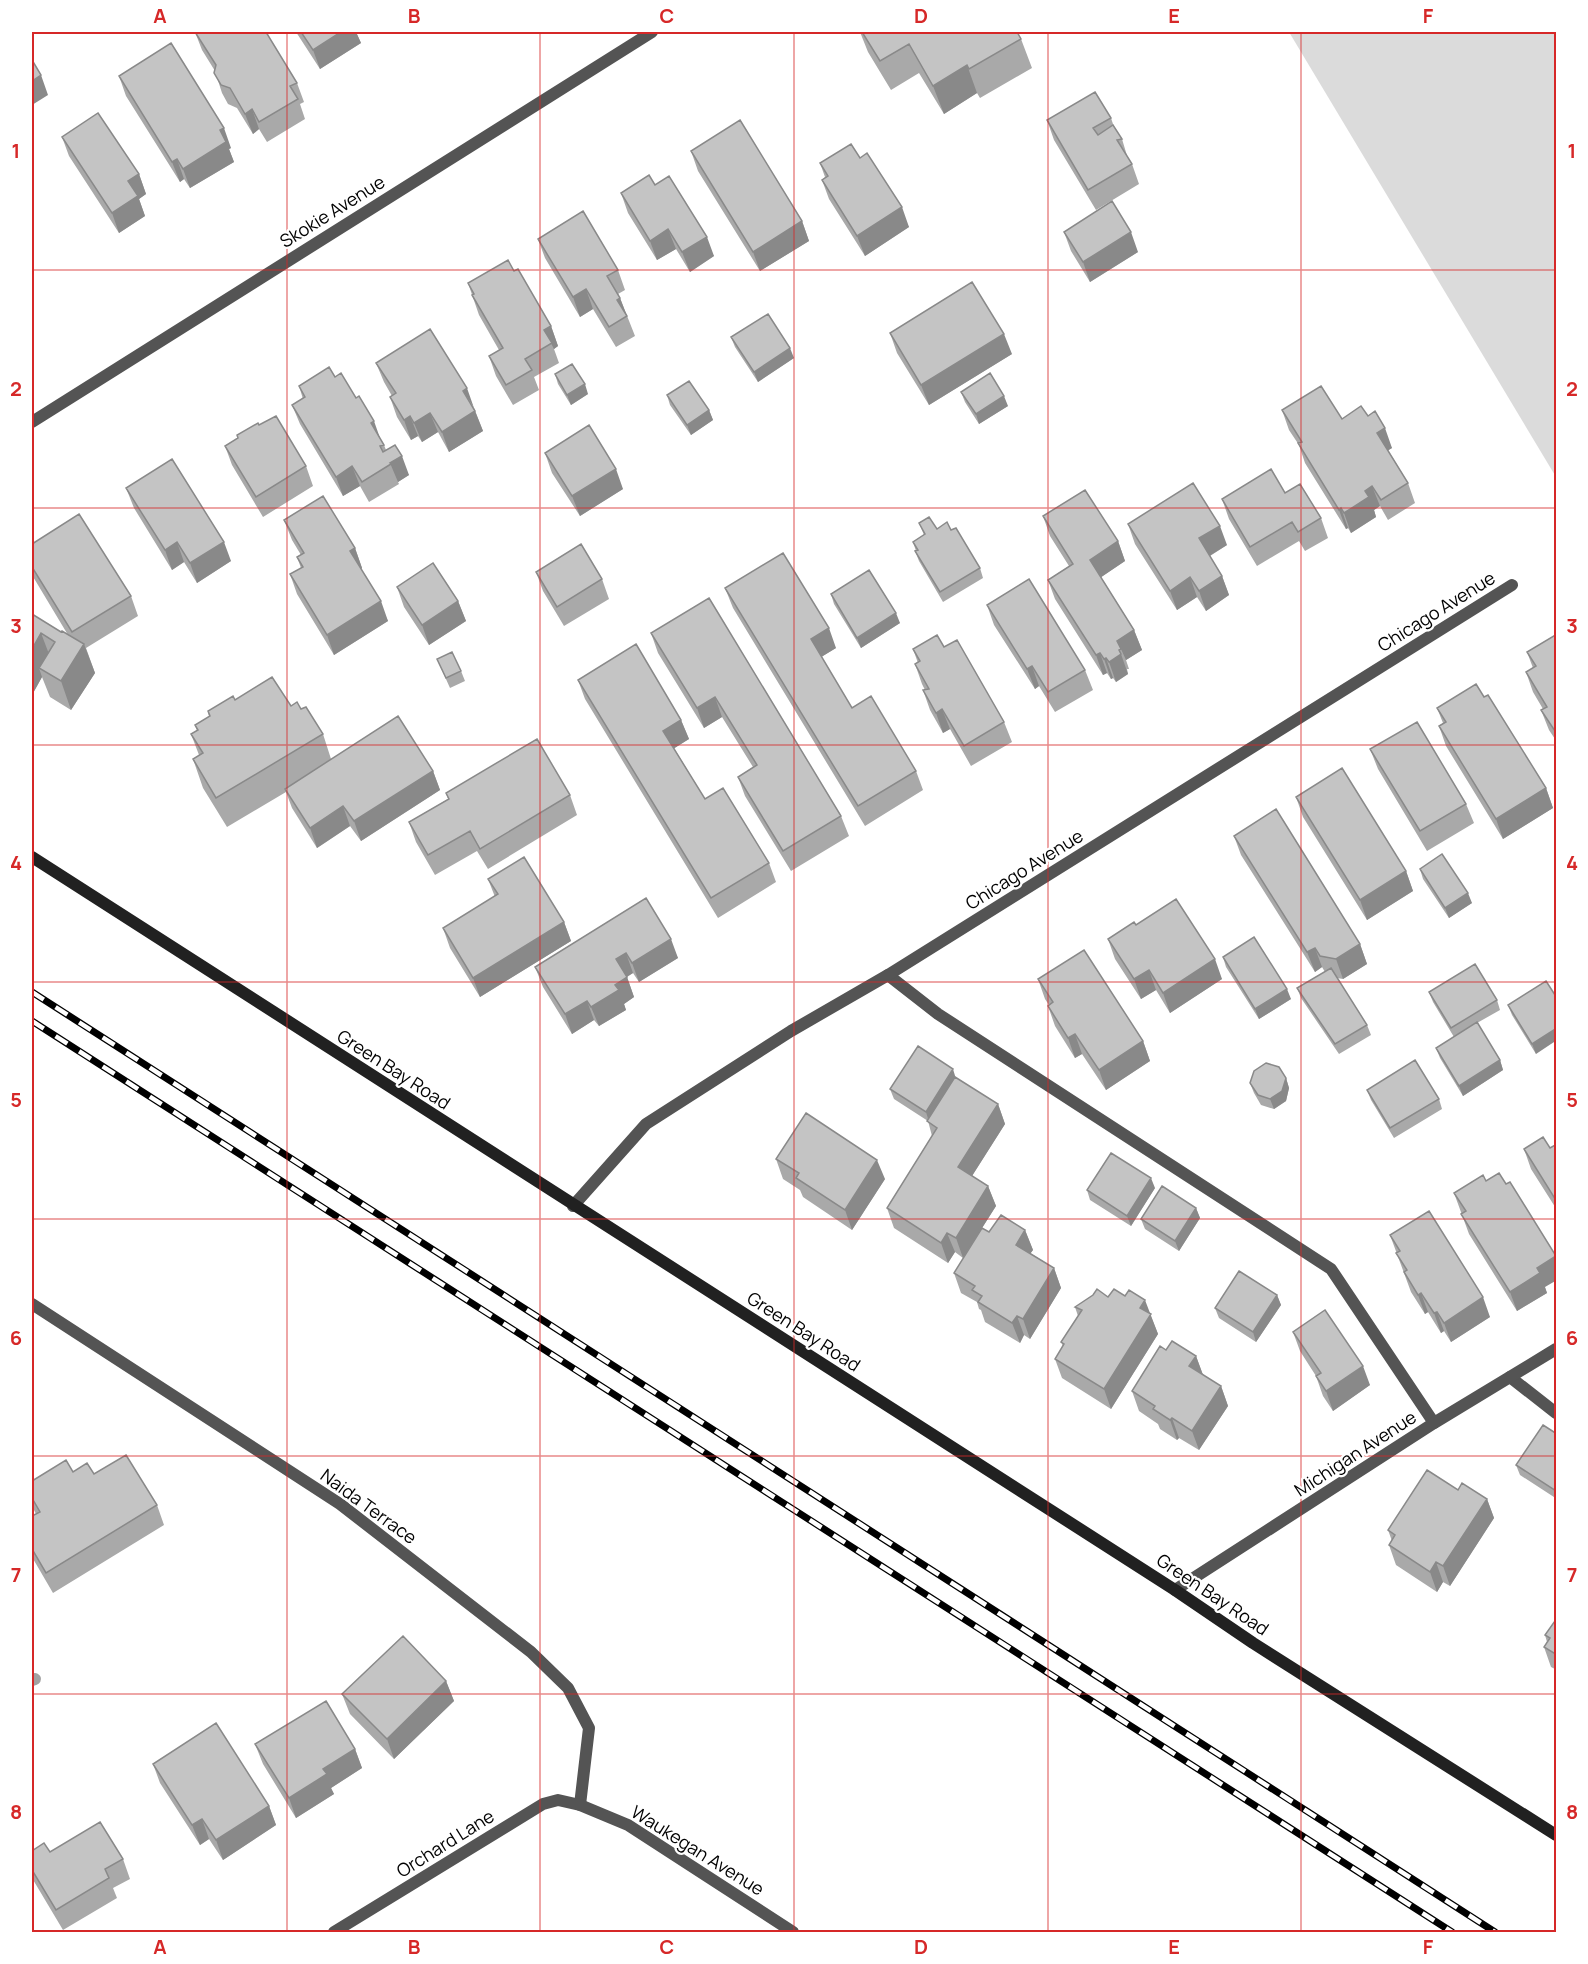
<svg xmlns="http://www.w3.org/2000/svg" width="1588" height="1964" font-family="Manrope,sans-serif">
<rect width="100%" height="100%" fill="#fff"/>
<path fill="#dbdbdb" d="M1289,32H1556V477Z"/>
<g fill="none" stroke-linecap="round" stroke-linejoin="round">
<path stroke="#a2a2a2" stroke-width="12" d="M32,1680L35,1679"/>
<path stroke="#545454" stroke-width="12" d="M888,975L938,1014L1331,1269L1434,1423
M1510,1377L1556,1413"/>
<path stroke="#545454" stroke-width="12" d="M32,422L652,32
M573,1206L646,1124L791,1031L888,975L1512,585
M32,1304L340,1504L531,1652L568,1688L589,1728L580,1805
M1175,1590L1434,1423L1556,1349"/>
<path stroke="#545454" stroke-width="12" d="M334,1932L543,1804L558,1800L580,1805L628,1825L793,1932"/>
<path stroke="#212121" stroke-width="12" d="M32,857L1175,1590L1253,1643L1556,1835"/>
<defs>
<path id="rail" d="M32,992L1495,1932
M32,1021L1452,1932"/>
</defs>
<use href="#rail" stroke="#000" stroke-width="7"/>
<use href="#rail" stroke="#fff" stroke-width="4.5" stroke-dasharray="14" stroke-linecap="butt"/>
</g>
<path fill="#a9a9a9" d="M195,32L297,83L304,102L300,104L305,119L267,142L259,129L253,134L237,108L228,104L222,93L215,71L202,50Z
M296,32H356L361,43L320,69Z
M860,32H1017L1021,39L1032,68L980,98L977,93L944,114L919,73L891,90L868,52Z
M119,76L231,148L229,149L234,162L190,188L184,179L180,182L126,96Z
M1111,118L1114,127L1122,139L1128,159L1132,164L1139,184L1096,210L1054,140L1047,120Z
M62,137L139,174L146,194L139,199L145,216L119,233L69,156Z
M691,151L802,221L809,241L760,271L698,171Z
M860,158L909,227L865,256L829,199L822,180L825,177L820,163Z
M655,185L714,256L690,272L676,249L657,260L628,213L621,193Z
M1064,232L1138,252L1090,282L1071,251Z
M538,239L618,270L625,290L618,294L620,298L635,336L616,347L593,309L580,317L545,258Z
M514,271L551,326L558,346L554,349L559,363L534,377L539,390L513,405L496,376L489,356L499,350L479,315L468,283Z
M890,333L1012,354L929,405L897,353Z
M731,337L794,358L758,382L735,347Z
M376,363L474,408L483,431L449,452L438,432L422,442L418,436L411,440L397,417L390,397L392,396L384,382Z
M555,374L588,394L571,405L558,384Z
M335,377L356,398L384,445L386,450L409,475L398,482L399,484L369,502L360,486L343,496L300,424L292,405L303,399L299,386Z
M961,392L1008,406L979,424L965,402Z
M667,395L709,410L713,420L691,435L670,405Z
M1282,410L1342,419L1368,416L1392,448L1388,450L1408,483L1415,503L1388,520L1380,506L1374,510L1376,517L1351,533L1348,528L1346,529L1305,463L1299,445L1289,430Z
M259,425L306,466L313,486L263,517L232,465L225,446L238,438L237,435Z
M545,453L623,489L580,516L552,473Z
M126,488L231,561L197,583L184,562L172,570L134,508Z
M1285,493L1321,518L1328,538L1305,551L1299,541L1257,566L1229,519L1222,499Z
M1043,516L1118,541L1125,561L1101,577L1134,630L1142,650L1126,660L1129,669H1127L1128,674L1116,682L1113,678L1111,679L1107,673L1103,675L1055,599L1048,580L1069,566L1050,536Z
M284,520L355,548L362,568L361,569L388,621L334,655L297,594L290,574L301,568L297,557L301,555L292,540Z
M919,523L937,529L951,530L980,568L983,578L943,602L919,561L915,551H916L913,542L924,535Z
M1128,524L1227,545L1210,556L1222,576L1229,595L1206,611L1197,597L1177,610L1135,544Z
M32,544L131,596L138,616L86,648L95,673L71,710L50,697L42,677L32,695V614L61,632L68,635L32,575Z
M536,572L602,579L609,599L564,626L543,591Z
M397,587L458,601L466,621L429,645L404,607Z
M725,588L836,648L821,657L852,708L916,771L923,790L865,826L733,608Z
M831,594L900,623L861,648L834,604Z
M987,605L1085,670L1093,690L1055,712L1039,686L1035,689L994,625Z
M651,633L841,816L849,836L791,871L745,796L738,777L753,767L722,717L704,728L658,653Z
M1557,634V742L1549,730L1541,710L1543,709L1533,692L1526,672L1533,668L1527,652Z
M944,647L1004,722L1012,742L971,766L950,729L943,733L930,710L923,690H925L922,684L915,664L918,663L913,649Z
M437,659L461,671L465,681L450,688Z
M578,680L681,720L689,739L674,748L705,799L769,863L776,882L718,918L585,699Z
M1484,697L1546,788L1553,808L1503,839L1446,746L1439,726L1443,723L1437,708Z
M235,700L291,706L301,709L323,734L331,759L433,771L440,790L361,841L350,826L317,848L292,808L286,792L227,827L203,788L193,759L199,755L191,734L197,731L195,725L209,717L208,711Z
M1370,749L1466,804L1474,823L1427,851L1378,769Z
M446,793L570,795L577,815L488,869L477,851L435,875L416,842L409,822L448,799Z
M1296,797L1406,871L1413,891L1367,920L1303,817Z
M1234,836L1360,944L1367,964L1343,979L1337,978L1367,1025L1371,1035L1339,1054L1301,998L1297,988L1325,972L1322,967L1315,972L1241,855Z
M1420,869L1472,903L1449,918L1423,879Z
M488,879L564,922L571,941L480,997L450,948L443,928L495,897Z
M646,898L678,958L639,982L633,973L627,977L634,997L624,1004L626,1010L599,1026L594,1020L572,1034L543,987L535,967Z
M1136,925L1222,979L1170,1013L1156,990L1141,999L1115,959L1108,939Z
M1223,957L1291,999L1259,1019L1226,967Z
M1038,979L1143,1041L1150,1061L1106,1090L1082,1054L1075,1058L1055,1026L1048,1006L1049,1005L1045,999Z
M1546,981L1536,1054L1512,1015L1508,1005Z
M1429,992L1497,1000L1500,1010L1477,1023L1500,1060L1503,1070L1463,1096L1440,1058L1436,1048L1454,1037L1433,1002Z
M956,1078L998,1104L1005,1124L972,1176L988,1186L996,1206L963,1258L955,1252L948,1263L894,1228L887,1208L932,1136L928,1121L894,1099L890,1089Z
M1286,1078L1289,1088L1286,1101L1274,1109L1261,1105L1254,1093L1250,1083Z
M1367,1090L1439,1099L1442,1109L1394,1138L1371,1100Z
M1557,1144V1210L1531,1169L1524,1149L1550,1148Z
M776,1159L885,1179L852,1230L803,1197L800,1190L783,1179Z
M1486,1181L1506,1184L1547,1293L1517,1311L1469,1234L1454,1193Z
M1155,1188L1131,1226L1090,1200L1087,1190Z
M1196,1208L1200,1218L1179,1251L1145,1229L1141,1219Z
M1025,1230L1033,1250L1030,1253L1054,1268L1061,1288L1030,1339L1024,1335L1020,1343L985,1322L981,1310L979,1309L977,1302L961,1293L954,1273L989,1232Z
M1390,1235L1490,1317L1451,1342L1444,1331L1441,1333L1428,1312L1425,1314L1411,1292Z
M1277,1295L1281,1305L1256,1342L1219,1318L1215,1308Z
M1108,1297L1150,1314L1158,1334L1111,1409L1062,1378L1055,1359L1063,1346L1061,1342L1078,1316L1075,1307Z
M1293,1332L1370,1385L1333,1411L1323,1396L1316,1376L1300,1351Z
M1166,1350L1196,1356L1203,1375L1221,1386L1228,1406L1199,1450L1179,1438L1177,1440L1160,1429L1158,1424L1139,1411L1132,1391Z
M1557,1434V1499L1520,1475L1516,1465Z
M73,1472L94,1474L157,1505L164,1525L53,1593L32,1557V1516L36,1514L32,1506V1481Z
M1458,1490L1487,1499L1494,1518L1450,1586L1443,1582L1437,1592L1396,1565L1389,1545L1392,1541L1388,1530Z
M1557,1618V1670L1551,1667L1544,1647L1547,1642L1545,1635Z
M446,1681L454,1701L394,1759L350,1714L342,1694Z
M255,1744L355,1749L362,1768L331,1788L334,1794L296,1818L263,1764Z
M153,1764L269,1806L276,1825L223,1860L209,1839L200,1845L160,1783Z
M32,1851L123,1859L130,1879L113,1888L117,1898L63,1930L32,1878Z"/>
<path fill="#898989" d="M341,32H356L361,43L320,69L313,50Z
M967,65L977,93L944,114L933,86Z
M41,75L48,95L32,105V81Z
M252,109L259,129L253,134L245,114Z
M224,128L231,148L229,149L234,162L190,188L183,169L220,130Z
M177,159L184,179L180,182L172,162Z
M139,174L146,194L139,199L145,216L119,233L112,213L128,181Z
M902,207L909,227L865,256L857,236Z
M802,221L809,241L760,271L753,252Z
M668,229L676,249L657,260L650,241Z
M1131,232L1138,252L1090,282L1083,262Z
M707,237L714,256L690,272L682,252Z
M586,289L593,309L580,317L573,297Z
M620,298L627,316L617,300Z
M551,326L558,346L554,349L544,330Z
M1004,334L1012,354L929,405L921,385Z
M790,348L794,358L758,382L754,372Z
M585,384L588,394L571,405L567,395Z
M467,388L474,408L463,391Z
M1004,396L1008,406L979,424L976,414Z
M709,410L713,420L691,435L687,425Z
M475,411L483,431L449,452L442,432Z
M430,413L438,432L422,442L414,423Z
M410,416L418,436L411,440L404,420Z
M374,421L381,441L371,423Z
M1385,428L1392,448L1384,453L1377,433Z
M402,456L409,475L398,482L390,463Z
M352,466L360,486L343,496L336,477Z
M616,469L623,489L580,516L572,496Z
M1372,486L1380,506L1374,510L1376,517L1351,533L1344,513L1365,491Z
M1341,508L1348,528L1346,529L1339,510Z
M1220,526L1227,545L1206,558L1199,538Z
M1118,541L1125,561L1097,580L1090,560Z
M177,542L184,562L172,570L165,550Z
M224,542L231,561L197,583L190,563Z
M355,548L362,568L358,571L350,551Z
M1222,576L1229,595L1206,611L1199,591Z
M1190,577L1197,597L1177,610L1170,591Z
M381,601L388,621L334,655L327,635Z
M458,601L466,621L429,645L422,625Z
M896,613L900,623L861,648L857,638Z
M829,628L836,648L818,659L811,639Z
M1134,630L1142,650L1126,660L1121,649L1117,641Z
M41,633L52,662L39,668L42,677L32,695V649Z
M84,644L95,673L71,710L61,681Z
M1100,653L1107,673L1103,675L1096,655Z
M1121,654L1128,674L1116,682L1109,662Z
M1106,658L1113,678L1111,679L1104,659Z
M1032,666L1039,686L1035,689L1027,669Z
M715,697L722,717L704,728L697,708Z
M942,709L950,729L943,733L936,713Z
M681,720L689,739L670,751L663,731Z
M433,771L440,790L361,841L354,821Z
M1546,788L1553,808L1503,839L1496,819Z
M343,806L350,826L317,848L310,828Z
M1406,871L1413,891L1367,920L1360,900Z
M1468,893L1472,903L1449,918L1445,908Z
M564,922L571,941L480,997L473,978Z
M671,939L678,958L639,982L632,963Z
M1360,944L1367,964L1343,979L1336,959Z
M1315,948L1322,967L1315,972L1307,952Z
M626,953L633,973L623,979L616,959Z
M1215,959L1222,979L1170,1013L1163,993Z
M1149,970L1156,990L1141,999L1134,979Z
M627,977L634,997L624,1004L626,1010L599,1026L591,1007L615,985Z
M1287,989L1291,999L1259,1019L1255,1009Z
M587,1001L594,1020L572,1034L565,1014Z
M1557,1028V1040L1536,1054L1532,1044Z
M1075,1034L1082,1054L1075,1058L1068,1038Z
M1143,1041L1150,1061L1106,1090L1099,1070Z
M1500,1060L1503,1070L1463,1096L1459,1086Z
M953,1069L956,1079L929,1122L926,1112Z
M1286,1078L1289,1088L1286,1101L1274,1109L1270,1099Z
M998,1104L1005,1124L965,1187L958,1167Z
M877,1160L885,1179L852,1230L845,1210Z
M1151,1178L1155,1188L1131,1226L1127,1216Z
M988,1186L996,1206L963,1258L956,1238Z
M1196,1208L1200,1218L1179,1251L1175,1241Z
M1025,1230L1033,1250L1023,1264L1016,1245Z
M947,1233L955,1252L948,1263L941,1243Z
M1556,1256L1557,1280L1545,1287L1547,1293L1517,1311L1510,1292L1537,1268Z
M1054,1268L1061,1288L1030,1339L1023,1319Z
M1421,1293L1428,1312L1425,1314L1418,1295Z
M1277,1295L1281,1305L1256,1342L1253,1332Z
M1483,1297L1490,1317L1451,1342L1444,1323Z
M1145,1300L1158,1334L1111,1409L1104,1389L1140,1308Z
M1437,1312L1444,1331L1441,1333L1434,1313Z
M1017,1316L1024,1335L1020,1343L1012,1323Z
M1196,1356L1203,1375L1189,1366Z
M1363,1366L1370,1385L1333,1411L1326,1391Z
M1221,1386L1228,1406L1199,1450L1192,1431Z
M1172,1418L1179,1438L1177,1440L1170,1420Z
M1487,1499L1494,1518L1450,1586L1443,1566Z
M1436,1562L1443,1582L1437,1592L1430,1572Z
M446,1681L454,1701L394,1759L387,1739Z
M355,1749L362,1768L331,1788L334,1794L296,1818L289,1798L323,1769Z
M269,1806L276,1825L223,1860L216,1840Z
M202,1819L209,1839L200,1845L192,1825Z"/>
<path fill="#c4c4c4" stroke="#898989" stroke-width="1.5" d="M195,32H266L297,83L290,86L298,99L259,122L252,109L245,114L230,88L221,85L214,73L216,65Z
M301,32H341L313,50Z
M862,32H1017L1021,39L969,69L967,65L933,86L909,44L880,61Z
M171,43L224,128L220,130L226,142L183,169L177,159L172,162L119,76Z
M32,60L41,75L32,81Z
M1095,92L1111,118L1093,128L1098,135L1113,125L1122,139L1117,140L1132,164L1088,190L1047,120Z
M98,113L139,174L128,181L138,196L112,213L62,137Z
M740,120L802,221L753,252L691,151Z
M851,144L860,158L867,153L902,207L857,236L822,180L828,176L820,163Z
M649,175L655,185L669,176L707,237L682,252L668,229L650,241L621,193Z
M1112,201L1131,232L1083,262L1064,232Z
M583,211L618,270L607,276L620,298L617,300L627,316L609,327L586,289L573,297L538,239Z
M508,260L514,271L518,269L551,326L544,330L552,343L525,359L532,370L506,385L489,356L503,348L472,295L474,294L468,283Z
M972,282L1004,334L921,385L890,333Z
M768,314L790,348L754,372L731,337Z
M430,329L467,388L463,391L475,411L442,432L430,413L414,423L410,416L404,420L390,397L396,393L376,363Z
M572,364L585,384L567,395L555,374Z
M329,367L335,377L341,373L356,398L359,396L374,421L371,423L384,445L380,446L383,452L395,445L402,456L390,463L391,464L362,482L352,466L336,477L292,405L305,397L299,386Z
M990,373L1004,396L976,414L961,392Z
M689,381L709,410L687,425L667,395Z
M1321,386L1342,419L1361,406L1368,416L1375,411L1385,428L1377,433L1408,483L1381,500L1372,486L1365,491L1369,497L1344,513L1341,508L1339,510L1298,443L1302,442L1282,410Z
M276,416L306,466L256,497L225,446L238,438L237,435L258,423L259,425Z
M589,425L616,469L572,496L545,453Z
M172,459L224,542L190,563L177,542L165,550L126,488Z
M1271,469L1285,493L1300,484L1321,518L1298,532L1292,522L1250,547L1222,499Z
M1193,483L1220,526L1199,538L1222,576L1199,591L1190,577L1170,591L1128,524Z
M1085,490L1118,541L1090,560L1134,630L1117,641L1121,649L1119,650L1121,654L1109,662L1106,658L1104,659L1100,653L1096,655L1048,580L1073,564L1043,516Z
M323,496L355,548L350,551L381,601L327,635L290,574L303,567L297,557L304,553L284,520Z
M79,514L131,596L72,632L32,567V544Z
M929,517L937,529L947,522L951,530L956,528L980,568L940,592L915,551L918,550L913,542L925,534L919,523Z
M581,544L602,579L557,607L536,572Z
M783,553L829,628L811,639L852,708L871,696L916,771L858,806L725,588Z
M433,563L458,601L422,625L397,587Z
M869,570L896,613L857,638L831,594Z
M1029,579L1085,670L1048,692L1032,666L1027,669L987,605Z
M709,598L841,816L783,851L738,777L757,765L715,697L697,708L651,633Z
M32,614L61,632L62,631L84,644L61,681L39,668L55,642L41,633L32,649Z
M1557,634V734L1541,710L1547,707L1526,672L1536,666L1527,652Z
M937,635L944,647L957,640L1004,722L964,746L942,709L936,713L923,690L929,689L915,664L920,661L913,649Z
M636,644L681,720L663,731L705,799L723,788L769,863L711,898L578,680Z
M452,652L461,671L446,678L437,659Z
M272,677L291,706L297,702L301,709L306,707L323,734L216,798L193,759L203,753L191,734L198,730L195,725L210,716L208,711L233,696L235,700Z
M1476,684L1484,697L1488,695L1546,788L1496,819L1439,726L1446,722L1437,708Z
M398,716L433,771L354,821L343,806L310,828L285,789Z
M1417,722L1466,804L1420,831L1370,749Z
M537,739L570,795L480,849L470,831L428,855L409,822L449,799L446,793Z
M1342,768L1406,871L1360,900L1296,797Z
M1276,809L1360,944L1336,959L1320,956L1315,948L1307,952L1234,836Z
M1442,854L1468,893L1445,908L1420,869Z
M524,857L564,922L473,978L443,928L498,894L488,879Z
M646,898L671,939L632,963L626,953L616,959L627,977L615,985L619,990L591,1007L587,1001L565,1014L535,967Z
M1176,899L1215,959L1163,993L1149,970L1134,979L1108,939L1134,922L1136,925Z
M1254,937L1287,989L1255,1009L1223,957Z
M1084,950L1143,1041L1099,1070L1075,1034L1068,1038L1048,1006L1053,1002L1038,979Z
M1475,964L1497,1000L1451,1028L1429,992Z
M1331,968L1367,1025L1335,1044L1297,988Z
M1546,981L1557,998V1028L1532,1044L1508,1005Z
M1477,1022L1500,1060L1459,1086L1436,1048Z
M918,1046L953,1069L926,1112L890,1089Z
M1415,1060L1439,1099L1390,1128L1367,1090Z
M1266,1063L1279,1067L1286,1078L1282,1091L1270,1099L1258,1095L1250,1083L1254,1071Z
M955,1077L998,1104L958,1167L988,1186L956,1238L947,1233L941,1243L887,1208L937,1128L927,1121Z
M806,1113L877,1160L845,1210L796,1178L799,1173L776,1159Z
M1543,1137L1550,1148L1557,1144V1202L1524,1149Z
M1111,1153L1151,1178L1127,1216L1087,1190Z
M1499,1173L1506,1184L1510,1182L1556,1256L1537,1268L1540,1273L1510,1292L1461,1214L1466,1211L1454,1193L1483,1175L1486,1181Z
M1162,1186L1196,1208L1175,1241L1141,1219Z
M1429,1211L1483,1297L1444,1323L1437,1312L1434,1313L1421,1293L1418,1295L1404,1272L1407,1270L1396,1253L1400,1251L1390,1235Z
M1001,1215L1025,1230L1016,1245L1054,1268L1023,1319L1017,1316L1012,1323L978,1302L982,1296L972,1290L975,1286L954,1273L982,1228L989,1232Z
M1239,1271L1277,1295L1253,1332L1215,1308Z
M1097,1289L1108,1297L1114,1289L1125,1296L1129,1290L1145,1300L1140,1308L1151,1314L1104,1389L1055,1359L1064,1344L1061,1342L1082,1310L1075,1307L1093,1295Z
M1325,1310L1363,1366L1326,1391L1316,1376L1321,1373L1293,1332Z
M1172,1341L1196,1356L1189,1366L1221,1386L1192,1431L1172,1418L1170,1420L1153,1409L1155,1406L1132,1391L1160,1346L1166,1350Z
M1543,1425L1557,1434V1489L1556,1491L1516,1465Z
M126,1455L157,1505L46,1573L32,1549V1516L40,1512L32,1498V1481L66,1460L73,1472L87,1463L94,1474Z
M1427,1470L1458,1490L1462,1483L1487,1499L1443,1566L1436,1562L1430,1572L1389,1545L1395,1535L1388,1530Z
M1557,1618V1655L1544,1647L1550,1638L1545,1635Z
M403,1636L446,1681L387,1739L342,1694Z
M326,1701L355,1749L323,1769L327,1774L289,1798L255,1744Z
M216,1723L269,1806L216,1840L202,1819L192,1825L153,1764Z
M100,1822L123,1859L105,1869L109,1878L56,1910L32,1870V1851L44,1843L50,1852Z"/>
<path fill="none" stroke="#d62828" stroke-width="1.5" stroke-opacity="0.55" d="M287,32V1932M540,32V1932M794,32V1932M1048,32V1932M1301,32V1932M32,270H1556M32,508H1556M32,745H1556M32,982H1556M32,1219H1556M32,1456H1556M32,1694H1556"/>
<g text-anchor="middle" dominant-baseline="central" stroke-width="4.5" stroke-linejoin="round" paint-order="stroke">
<g font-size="18" fill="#000" stroke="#fff">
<text transform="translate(332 211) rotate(-32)">Skokie Avenue</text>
<text transform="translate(1436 611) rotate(-32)">Chicago Avenue</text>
<text transform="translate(1024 869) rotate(-32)">Chicago Avenue</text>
<text transform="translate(394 1069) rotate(33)">Green Bay Road</text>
<text transform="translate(804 1331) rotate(33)">Green Bay Road</text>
<text transform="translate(1355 1453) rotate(-33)">Michigan Avenue</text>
<text transform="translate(369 1506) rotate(36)">Naida Terrace</text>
<text transform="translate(1213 1594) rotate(34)">Green Bay Road</text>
<text transform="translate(445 1843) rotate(-32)">Orchard Lane</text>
<text transform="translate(698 1850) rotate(32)">Waukegan Avenue</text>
</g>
</g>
<rect width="1588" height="1964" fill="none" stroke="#ffffff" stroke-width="66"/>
<rect x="33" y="33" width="1522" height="1898" fill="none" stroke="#d62828" stroke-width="2"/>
<g font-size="20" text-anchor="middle" font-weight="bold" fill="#d62828">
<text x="160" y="23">A</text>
<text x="414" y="23">B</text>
<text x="667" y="23">C</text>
<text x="921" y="23">D</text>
<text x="1174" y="23">E</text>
<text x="1428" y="23">F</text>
<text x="16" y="158">1</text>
<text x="1572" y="158">1</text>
<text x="16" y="396">2</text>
<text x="1572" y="396">2</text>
<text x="16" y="633">3</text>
<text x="1572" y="633">3</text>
<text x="16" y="870">4</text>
<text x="1572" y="870">4</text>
<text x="16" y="1107">5</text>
<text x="1572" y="1107">5</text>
<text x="16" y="1345">6</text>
<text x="1572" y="1345">6</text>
<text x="16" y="1582">7</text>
<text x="1572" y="1582">7</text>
<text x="16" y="1819">8</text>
<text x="1572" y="1819">8</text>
<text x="160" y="1954">A</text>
<text x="414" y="1954">B</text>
<text x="667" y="1954">C</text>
<text x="921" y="1954">D</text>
<text x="1174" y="1954">E</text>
<text x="1428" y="1954">F</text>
</g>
</svg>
